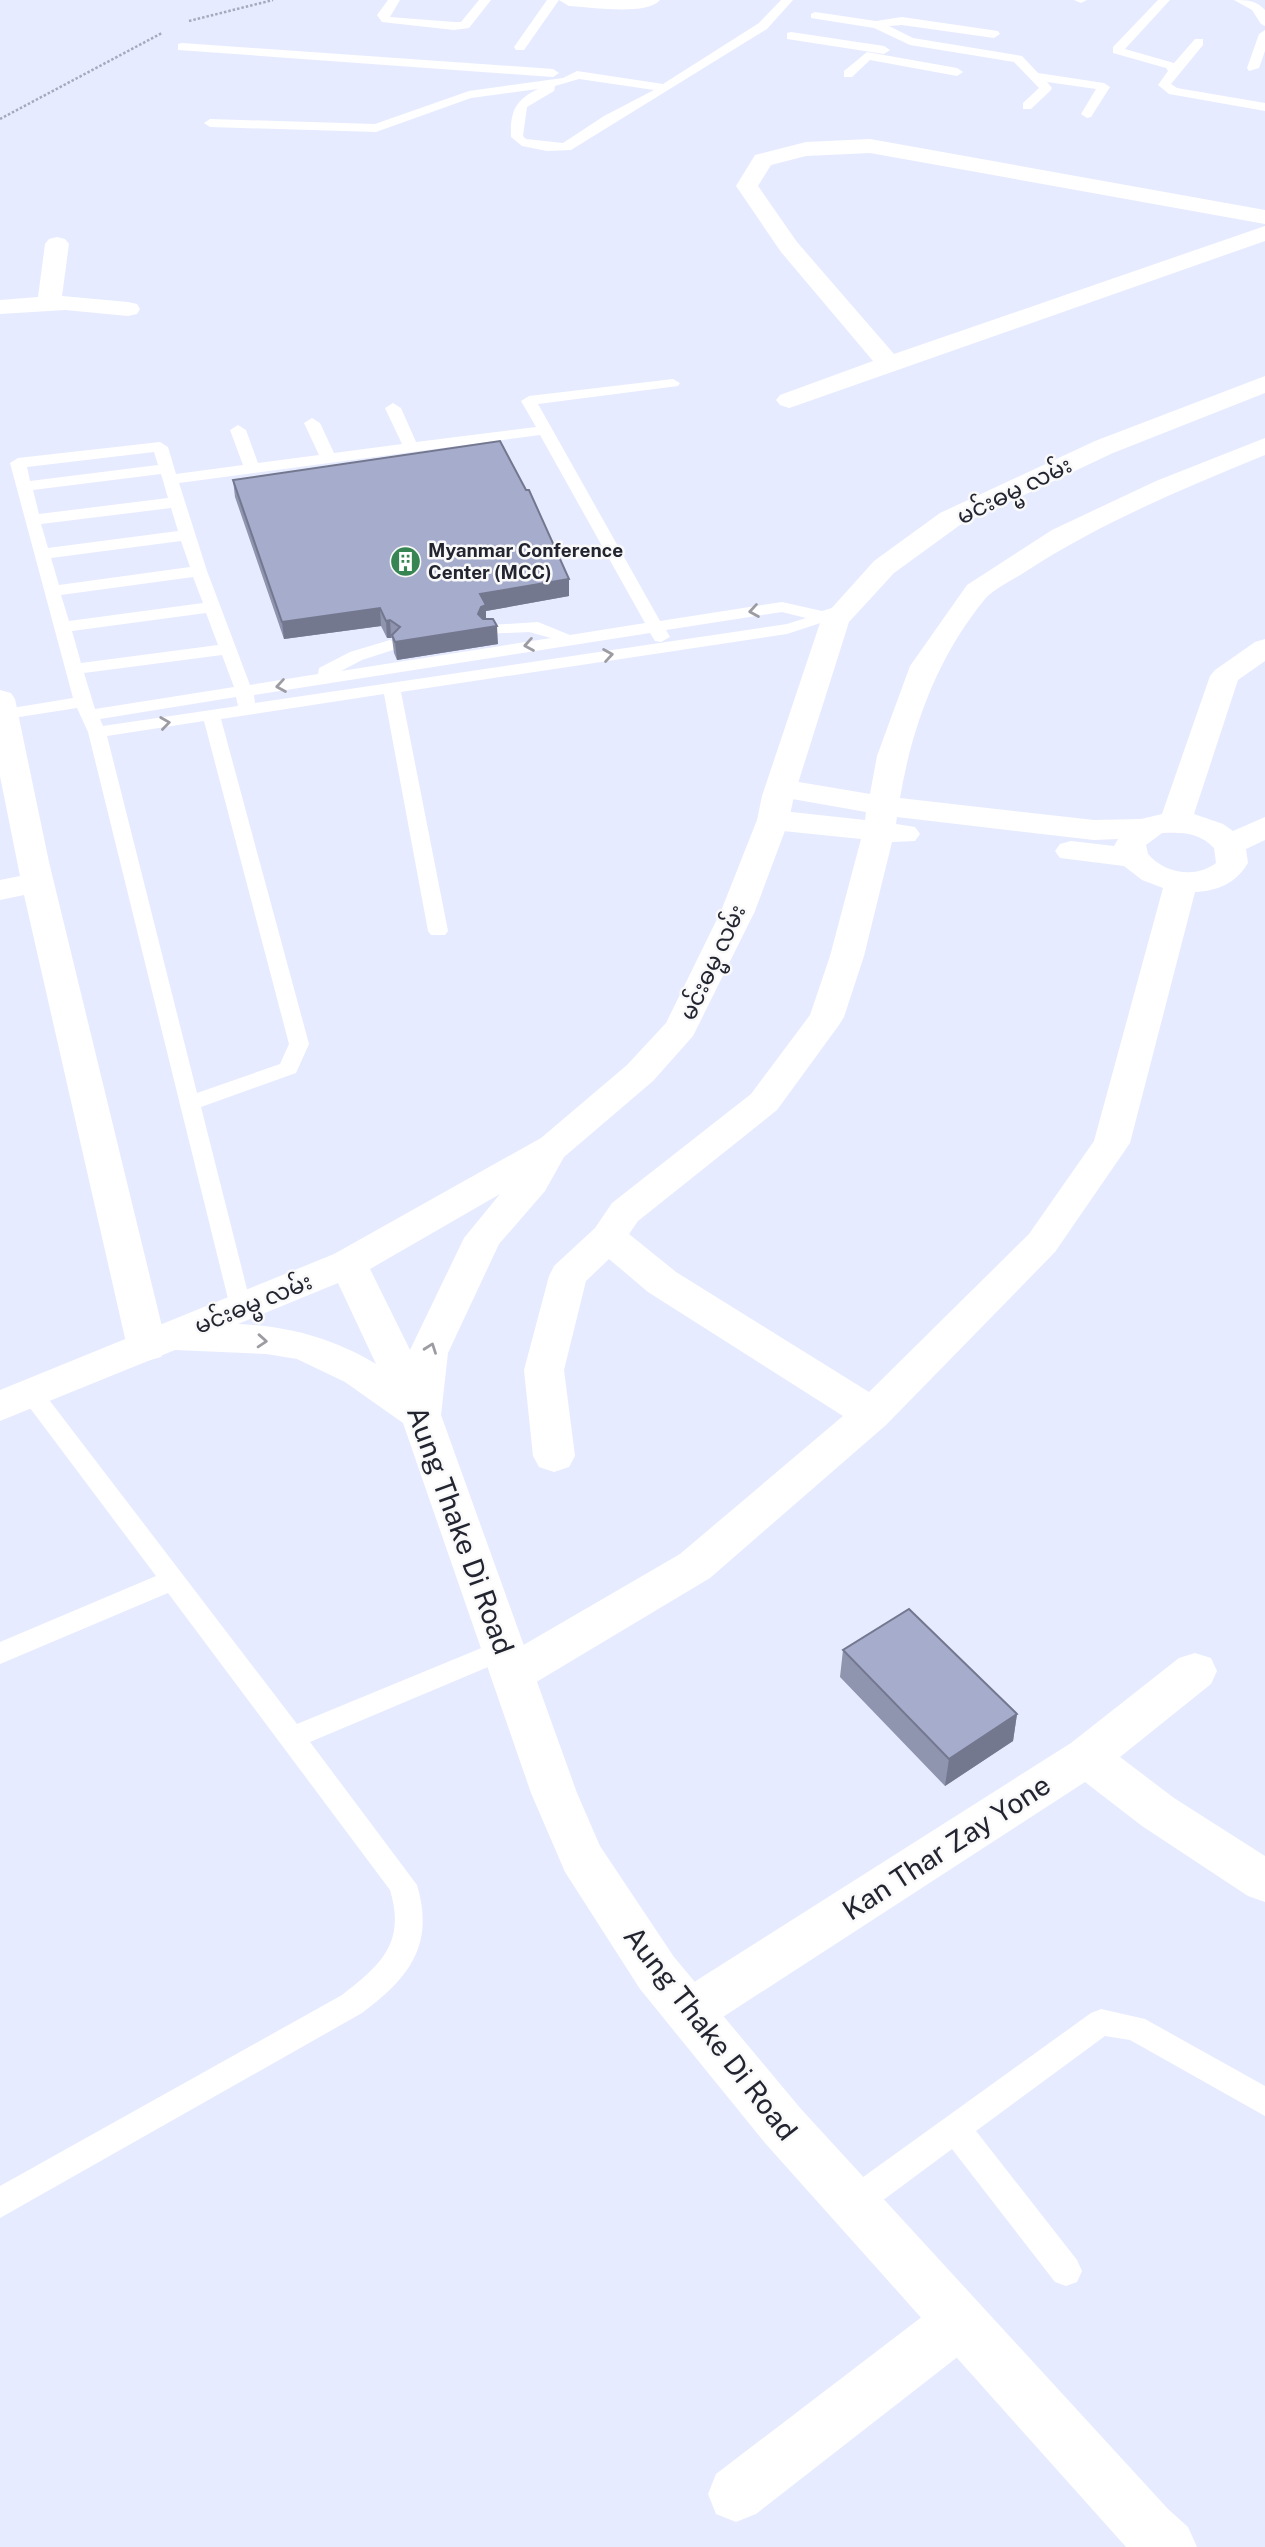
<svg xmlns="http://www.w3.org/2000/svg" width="1265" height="2547" font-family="'Public Sans','Noto Sans Myanmar',sans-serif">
<rect width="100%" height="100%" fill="#e7ebff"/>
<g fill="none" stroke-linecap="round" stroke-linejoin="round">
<path stroke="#a6a9bb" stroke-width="2.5" stroke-dasharray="2.5 2" stroke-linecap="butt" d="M189,21L273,0
M0,119L162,33"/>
<path fill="#fff" fill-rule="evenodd" d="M388,0H400L390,17L454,22H461L479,0H491L469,28L454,30L382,22L377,15Z
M547,0H559L524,50H516L514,47Z
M781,0H793L767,29L571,150L547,151L522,146L511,137C510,112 515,100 538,89L471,98L376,132L210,127L204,123L210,119L375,124L469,91L563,78L577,71L663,84L759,23ZM579,79L654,90L604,116L563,143L526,139L523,136L527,107L554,91L555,86Z
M1074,0H1087L1081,3Z
M1158,0H1170L1125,49L1174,63L1195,39H1203V45L1171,84L1177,88L1265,103V111L1169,94L1158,85L1168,71L1166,68L1113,53V47Z
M1234,0C1247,0 1256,0 1265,10V26L1261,24L1252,10Z
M815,12L876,21L902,17L998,31L1000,34L994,38L902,25L889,26L913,38L1022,56L1038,73L1104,83L1110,87L1091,117L1087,118L1081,114L1096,89L1047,82L1052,88L1050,91L1031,109H1023V103L1039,88L1014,62L910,45L874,28L811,18V14Z
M1265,30V51L1259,68L1249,71L1247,68L1259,34Z
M791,32L884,46L890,50L884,54L787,39V33Z
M182,43L553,69L559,73L553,77L178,50V44Z
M867,52L957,68L963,72L957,76L870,60L852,77H844V71Z
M673,379L680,383L678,386L538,404L660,621L782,602L822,611L845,604L853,609L851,613L787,634L401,692L448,931L445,935H431L428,931L384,694L221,719L309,1044L296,1073L201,1107L252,1309L248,1315L240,1317L232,1315L88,732L77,708L0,720V710L73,698L10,463L18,458L160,442L168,447L176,474L243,465L230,430L238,425L246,430L258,463L319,455L304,423L312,418L320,423L334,453L402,444L385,408L393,403L401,408L416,442L536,427L521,401L529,396ZM540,435L645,623L570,635L538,622L490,625L484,626L481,630L484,634L529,632L551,638L341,671L362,660L396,649L399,645L390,640L350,652L319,668L318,674L250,685L207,571L179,483ZM154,452L158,465L30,481L27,467ZM161,474L168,498L39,514L33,490ZM171,508L178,531L48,548L41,524ZM181,541L190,567L59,585L51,558ZM193,577L203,603L69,621L61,595ZM782,612L806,618L787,624L255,703L254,695L650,633L655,641L661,642L670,637L666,630ZM206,613L218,645L81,663L72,631ZM222,655L234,687L95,709L84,673ZM236,697L238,706L103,726L100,719ZM204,721L289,1044L280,1064L197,1093L107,736Z
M32,1385L40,1388L297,1724L496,1642L505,1638L514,1642L518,1649L514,1656L310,1742L417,1885C435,1945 409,1978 362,2013L0,2218V2186L342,1995C381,1965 406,1943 390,1890L168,1593L0,1664V1642L156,1576L24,1400L20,1394L24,1388Z
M1101,2009L1145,2019L1265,2086V2116L1130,2040L1105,2036L976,2131L1077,2260L1082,2271L1077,2282L1066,2286L1055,2282L952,2149L863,2215L852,2219L841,2215L837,2204L841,2193L1091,2013Z"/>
<path fill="#fff" fill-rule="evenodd" d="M559,0H660C647,16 589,7 569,6Z
M870,139L1265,210V224L870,153L806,156L771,165L758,186L797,242L894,354L1265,226V241L798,405L789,408L780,405L776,400L780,395L873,361L781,252L736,186L755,155L806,142Z
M57,237L65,239L69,244L62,296L128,302L137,304L140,309L137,314L128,316L65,310L0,314V300L38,297L45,244L49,239Z
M1265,438V455C1182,489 1100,523 1025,572C1013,580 995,588 985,599C938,656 912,726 900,798L1094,820L1141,819L1162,814L1210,676L1215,670L1255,642L1265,639V661L1238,680L1194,814L1223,824L1233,831L1265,817V840L1246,849L1248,863C1236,883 1218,891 1195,892L1130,1143L1055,1252L886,1425L710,1578L528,1687L512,1692L496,1687L490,1674L496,1661L680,1554L843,1416L648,1292L609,1259L586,1281L564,1370L575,1456L569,1467L554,1472L539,1467L533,1456L524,1370L549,1276L554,1266L595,1228L612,1203L751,1094L810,1015L830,956L861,839L773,830L762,827L757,820L762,813L773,810L865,820L866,812L781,797L770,795L765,788L770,781L781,779L870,794L877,756L910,666L967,585L1052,530L1156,481ZM897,817L1094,840L1118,839L1114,846L1071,841L1060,844L1055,851L1060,858L1124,866L1142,880L1163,888L1094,1141L1029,1234L869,1392L676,1272L629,1234L638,1221L777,1110L839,1025L844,1017L864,956L892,842L915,841L920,834L915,827L896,824ZM1162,833C1182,832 1199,832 1214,848L1216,863C1195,879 1164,873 1148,854L1146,845Z
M0,690L11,693L15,699L49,862L167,1347L161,1357L147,1361L133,1357L127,1347L24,895L0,900V880L20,876L0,776Z
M1195,1653L1211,1658L1217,1671L1211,1684L1120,1757L1174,1798L1265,1856V1902L1248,1896L1142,1826L1085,1782L706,2028L689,2034L672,2028L664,2012L672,1996L1071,1743L1179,1658Z
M959,2295L978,2303L986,2322L978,2341L756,2514L736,2522L716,2514L708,2494L716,2474L940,2303Z"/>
<path fill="#fff" fill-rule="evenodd" d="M1265,376V393L1113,453L960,525L894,573L849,622L794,796L789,820L755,911L693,1036L653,1081L564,1157L545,1191L499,1244L448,1353L441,1415L577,1793L600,1846L674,1957L801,2109L1168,2509L1188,2527L1197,2547H1126L765,2143L640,1989L565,1872L531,1793L403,1423L345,1382L297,1359L266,1354L175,1350L0,1421V1390L334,1254L541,1138L627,1065L666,1023L721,911L757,820L762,796L821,620L874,561L940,513L1095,441ZM500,1194L464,1238L410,1350L370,1269ZM338,1283L376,1364C333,1338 288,1326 238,1324Z"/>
</g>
<path fill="#8f94af" d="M233,480L569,596L486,611V619L498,644L397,660L394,653L392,638H387L381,626L284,639L235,497Z
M843,1650L1017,1714L1013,1741L945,1786L840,1677Z"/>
<path fill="#74788f" d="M569,579V596L486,611V623L497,626L498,644L397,660L395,642L480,594Z
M380,608L381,626L284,639L282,622Z
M390,620L391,638H387L386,621Z
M1017,1714L1013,1741L945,1786L949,1759Z"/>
<path fill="#a6accc" stroke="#74788f" stroke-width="2" d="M500,441L526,490H529L569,579L480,594L486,605L481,607L478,614L483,619H493L497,626L395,642L392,635L400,627L390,620L386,621L380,608L282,622L233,480Z
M909,1609L1017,1714L949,1759L843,1650Z"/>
<defs><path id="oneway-chevron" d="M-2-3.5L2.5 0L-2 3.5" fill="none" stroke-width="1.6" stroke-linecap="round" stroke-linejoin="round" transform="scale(1.75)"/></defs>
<g stroke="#9c9ca2">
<use href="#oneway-chevron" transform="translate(754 611) rotate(171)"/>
<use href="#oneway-chevron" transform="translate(529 645) rotate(170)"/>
<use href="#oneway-chevron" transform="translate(608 655) rotate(-9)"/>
<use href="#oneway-chevron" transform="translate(281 686) rotate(171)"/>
<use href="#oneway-chevron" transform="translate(165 723) rotate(-8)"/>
<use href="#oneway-chevron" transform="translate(262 1341) rotate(4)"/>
<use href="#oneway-chevron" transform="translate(431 1348) rotate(-70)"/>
</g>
<defs>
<symbol id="building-disc" viewBox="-11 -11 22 22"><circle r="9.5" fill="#388554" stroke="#f9f9f9"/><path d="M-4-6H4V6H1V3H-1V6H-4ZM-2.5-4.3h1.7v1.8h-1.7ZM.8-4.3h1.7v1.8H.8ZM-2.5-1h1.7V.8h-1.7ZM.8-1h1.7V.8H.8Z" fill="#fff"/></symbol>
</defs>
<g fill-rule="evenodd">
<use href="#building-disc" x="388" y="544" width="35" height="35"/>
</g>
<g text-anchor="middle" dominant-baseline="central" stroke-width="5" stroke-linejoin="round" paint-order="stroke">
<g font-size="19" font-weight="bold" fill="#222430" stroke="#f9f9f9" text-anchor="start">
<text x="428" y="550">Myanmar Conference<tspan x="428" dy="22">Center (MCC)</tspan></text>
</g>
<g font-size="23" fill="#222430" stroke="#f9f9f9">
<text transform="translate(1014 490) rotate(-26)">မင်းဓမ္မ လမ်း</text>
<text transform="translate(712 962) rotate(-65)">မင်းဓမ္မ လမ်း</text>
<text transform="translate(253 1303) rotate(-22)">မင်းဓမ္မ လမ်း</text>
</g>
<g font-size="28" fill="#222430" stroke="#f9f9f9">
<text transform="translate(461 1530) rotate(70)">Aung Thake Di Road</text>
<text transform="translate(946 1847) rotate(-33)">Kan Thar Zay Yone</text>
<text transform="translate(711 2033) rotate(52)">Aung Thake Di Road</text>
</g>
</g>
</svg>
